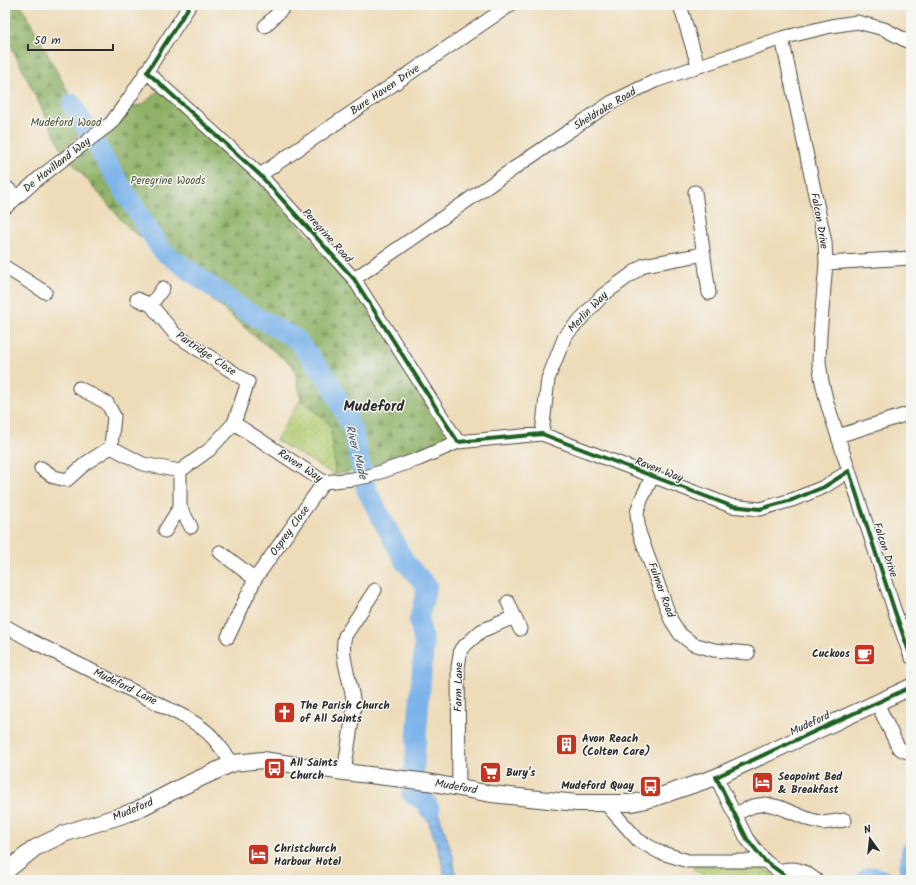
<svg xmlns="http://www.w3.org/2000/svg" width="916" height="885" font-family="Kalam,sans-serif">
<defs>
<pattern id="grass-dots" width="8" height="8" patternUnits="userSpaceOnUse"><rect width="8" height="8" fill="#b2cd73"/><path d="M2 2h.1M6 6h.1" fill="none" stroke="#99b064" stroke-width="1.8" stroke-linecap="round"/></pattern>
<pattern id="forest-firs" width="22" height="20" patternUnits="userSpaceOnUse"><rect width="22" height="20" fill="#8db065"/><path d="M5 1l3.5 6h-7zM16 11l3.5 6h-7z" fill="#738f53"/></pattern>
<pattern id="water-waves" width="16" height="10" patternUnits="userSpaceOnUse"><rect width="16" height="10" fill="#7bb3ea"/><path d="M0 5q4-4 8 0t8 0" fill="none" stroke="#6592be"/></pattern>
</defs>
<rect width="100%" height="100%" fill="#f6f6f2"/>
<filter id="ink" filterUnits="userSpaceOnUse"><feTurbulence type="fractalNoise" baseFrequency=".025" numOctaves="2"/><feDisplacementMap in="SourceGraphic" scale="8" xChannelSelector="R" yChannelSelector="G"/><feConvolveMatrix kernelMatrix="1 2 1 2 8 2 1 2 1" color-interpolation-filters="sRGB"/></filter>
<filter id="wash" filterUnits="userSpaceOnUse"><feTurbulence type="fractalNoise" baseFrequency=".012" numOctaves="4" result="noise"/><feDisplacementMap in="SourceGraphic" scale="16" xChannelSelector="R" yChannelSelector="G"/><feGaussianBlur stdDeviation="0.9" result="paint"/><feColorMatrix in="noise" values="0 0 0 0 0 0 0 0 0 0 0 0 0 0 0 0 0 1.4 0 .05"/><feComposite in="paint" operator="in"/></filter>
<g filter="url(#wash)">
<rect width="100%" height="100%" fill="#eedcb9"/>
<path fill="url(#grass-dots)" stroke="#6e7c4f" d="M301,399L331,425L335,475L276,440Z
M740,865L759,868L774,873L782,880H713L693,869L695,866Z"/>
<path fill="url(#forest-firs)" stroke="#5c6e48" d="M5,5H21L81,116L90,120L63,152L5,34Z
M159,90L255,177L351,283L448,437L377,465L335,475L331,425L301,399L295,371L293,366L253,335L142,238L130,229L124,223L70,160L131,106L142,105Z"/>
<path fill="url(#water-waves)" stroke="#536f8a" d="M404,792L417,793L434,799L453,856L456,880H445L441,858L424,808Z"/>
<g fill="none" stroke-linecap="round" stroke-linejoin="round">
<path stroke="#7bb3ea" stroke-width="20" d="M72,104L108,165L162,251L241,308L296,339L330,382L353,431L366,489L405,562L427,586L419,620L424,644L412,794L426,802L430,810
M866,880C871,874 877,877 883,880
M908,880L911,851"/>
</g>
</g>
<g filter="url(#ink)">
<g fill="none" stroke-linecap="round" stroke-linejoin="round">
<defs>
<path id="minor" d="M680,5L698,66
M265,26L286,5
M782,38L825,242L826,263L820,335L819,362L822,382L827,403L895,612L911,657
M147,72L260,175L354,279L458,442
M260,175L510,5
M5,186L17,197
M695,192L709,293
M5,208L39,178L111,123L128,100L190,5
M826,263L911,258
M5,267L45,292
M354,279L529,158L612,102L655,81L782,38L831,26L857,22L884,29L911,43
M151,305L163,288
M79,388L107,403L114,416L111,447
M234,423L324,482L353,479L369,476L419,459L458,442L542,434L731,506L760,509L792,500L824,487L849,471
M542,434L548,379L565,336L603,295L644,265L704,254
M838,436L911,413
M41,468L54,477L67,480L86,463L111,447L143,464L180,471L209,450L234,423L248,382L175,334L151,305L137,299
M652,477L641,500L637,513L639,532L671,620L680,634L693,644L714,650L748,653
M180,507L191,527
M165,531L180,507V471
M220,552L255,579
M508,602L520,629
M5,626L32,641L185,717C195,723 206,729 213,738C220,746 226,755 233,763
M228,637L255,579L324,482
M877,703L898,747L904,751L911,752
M344,772L354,708C353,684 339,658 345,636L375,590
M716,777L747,839L765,861L791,880
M459,787L458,667L461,649L481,631L514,617
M605,803L638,840L659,852L688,861H765
M735,814L753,806L766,804L779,807L808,819L823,823L845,820
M779,871C795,866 803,870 816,880"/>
<path id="tertiary" d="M5,872L35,848L66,833L126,814L137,810L179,788L233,763L263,760L344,772L428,782L491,794L577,803H632L654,798L716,777L911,687"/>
</defs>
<use href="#minor" stroke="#484640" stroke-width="15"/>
<use href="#tertiary" stroke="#484640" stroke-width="18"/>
<use href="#minor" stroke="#fff" stroke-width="13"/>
<use href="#tertiary" stroke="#fff" stroke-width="16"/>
<defs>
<path id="cycleway" d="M190,5L147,72L260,175L354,279L458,442L542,434L731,506L760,509L792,500L824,487L849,471L895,612L911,657
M791,880L765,861L747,839L716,777L911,687"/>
</defs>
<use href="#cycleway" stroke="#f6f6f2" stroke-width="6"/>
<use href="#cycleway" stroke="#1b5e20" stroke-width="4"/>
</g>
</g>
<defs>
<symbol id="cafe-square" viewBox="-11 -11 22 22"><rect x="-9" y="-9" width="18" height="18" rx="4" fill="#c8321e" stroke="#f6f6f2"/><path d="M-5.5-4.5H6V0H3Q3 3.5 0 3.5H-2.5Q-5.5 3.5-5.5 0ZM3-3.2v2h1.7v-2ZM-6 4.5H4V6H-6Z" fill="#fff"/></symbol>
<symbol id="church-square" viewBox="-11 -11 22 22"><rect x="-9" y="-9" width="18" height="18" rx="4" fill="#c8321e" stroke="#f6f6f2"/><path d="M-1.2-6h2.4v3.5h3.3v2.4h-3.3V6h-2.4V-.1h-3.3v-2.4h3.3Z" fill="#fff"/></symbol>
<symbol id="building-square" viewBox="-11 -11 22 22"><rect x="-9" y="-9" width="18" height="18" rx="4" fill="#c8321e" stroke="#f6f6f2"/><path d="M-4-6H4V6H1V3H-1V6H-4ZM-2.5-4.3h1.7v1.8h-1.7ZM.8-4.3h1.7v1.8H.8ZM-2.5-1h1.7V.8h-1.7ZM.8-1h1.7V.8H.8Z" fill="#fff"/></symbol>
<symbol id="bus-square" viewBox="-11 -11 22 22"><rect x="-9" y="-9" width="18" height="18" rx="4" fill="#c8321e" stroke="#f6f6f2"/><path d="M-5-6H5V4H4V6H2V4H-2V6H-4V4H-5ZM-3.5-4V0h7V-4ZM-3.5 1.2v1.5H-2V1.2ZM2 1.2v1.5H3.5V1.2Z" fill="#fff"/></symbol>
<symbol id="supermarket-square" viewBox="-11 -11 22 22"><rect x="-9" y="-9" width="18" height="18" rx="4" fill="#c8321e" stroke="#f6f6f2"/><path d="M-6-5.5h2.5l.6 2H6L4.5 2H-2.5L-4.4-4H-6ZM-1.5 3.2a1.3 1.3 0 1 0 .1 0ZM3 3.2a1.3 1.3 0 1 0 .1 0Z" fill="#fff"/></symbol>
<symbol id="hotel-square" viewBox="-11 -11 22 22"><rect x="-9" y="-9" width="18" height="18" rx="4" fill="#c8321e" stroke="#f6f6f2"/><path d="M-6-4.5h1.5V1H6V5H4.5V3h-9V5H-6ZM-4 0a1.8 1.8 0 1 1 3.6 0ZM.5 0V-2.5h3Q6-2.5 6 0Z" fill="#fff"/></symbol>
</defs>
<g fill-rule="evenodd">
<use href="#cafe-square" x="852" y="642" width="25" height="25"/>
<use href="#church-square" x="272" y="700" width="25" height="25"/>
<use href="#building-square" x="554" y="732" width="25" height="25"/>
<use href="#bus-square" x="262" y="756" width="25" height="25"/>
<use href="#supermarket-square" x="478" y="760" width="25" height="25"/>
<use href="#hotel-square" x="750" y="770" width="25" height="25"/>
<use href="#bus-square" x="638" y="774" width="25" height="25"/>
<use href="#hotel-square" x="246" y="842" width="25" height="25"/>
</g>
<g text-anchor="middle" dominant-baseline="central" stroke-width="3" stroke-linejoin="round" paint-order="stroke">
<g font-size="11" fill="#2b2b2b" stroke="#f6f6f2">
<text transform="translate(385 90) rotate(-34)">Bure Haven Drive</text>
<text transform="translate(605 109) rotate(-31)">Sheldrake Road</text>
<text transform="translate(57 165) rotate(-38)">De Havilland Way</text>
<text transform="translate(819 221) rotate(80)">Falcon Drive</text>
<text transform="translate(327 236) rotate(48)">Peregrine Road</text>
<text transform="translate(588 312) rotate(-46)">Merlin Way</text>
<text transform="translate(206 354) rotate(34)">Partridge Close</text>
<text transform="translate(300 466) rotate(33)">Raven Way</text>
<text transform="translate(659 470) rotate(21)">Raven Way</text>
<text transform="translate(290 531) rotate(-54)">Osprey Close</text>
<text transform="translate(885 550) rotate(72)">Falcon Drive</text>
<text transform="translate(661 590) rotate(70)">Fulmar Road</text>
<text transform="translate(125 687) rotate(26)">Mudeford Lane</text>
<text transform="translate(459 687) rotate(-89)">Farm Lane</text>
<text transform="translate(810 724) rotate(-25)">Mudeford</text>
<text transform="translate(456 787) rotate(10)">Mudeford</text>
<text transform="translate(133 810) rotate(-22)">Mudeford</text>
</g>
<g font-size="11" fill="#4d543d" stroke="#f6f6f2">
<text x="66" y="123">Mudeford Wood</text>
<text x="168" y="181">Peregrine Woods</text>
</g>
<g font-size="11" font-weight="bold" fill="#2b2b2b" stroke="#f6f6f2" text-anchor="start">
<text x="850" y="654" text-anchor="end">Cuckoos</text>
<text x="300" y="706">The Parish Church<tspan x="300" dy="13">of All Saints</tspan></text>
<text x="582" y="739">Avon Reach<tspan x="582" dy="13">(Colten Care)</tspan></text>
<text x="290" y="763">All Saints<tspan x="290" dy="13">Church</tspan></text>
<text x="506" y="773">Bury's</text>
<text x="778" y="777">Seapoint Bed<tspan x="778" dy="13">&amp; Breakfast</tspan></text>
<text x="634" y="786" text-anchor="end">Mudeford Quay</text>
<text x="274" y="849">Christchurch<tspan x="274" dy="13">Harbour Hotel</tspan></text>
</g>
<g font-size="12" font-style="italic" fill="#435464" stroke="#f6f6f2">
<text transform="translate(356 452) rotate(75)">River Mude</text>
</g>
<g font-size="15" font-weight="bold" fill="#2b2b2b" stroke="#f6f6f2">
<text x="374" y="407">Mudeford</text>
</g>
</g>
<rect width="916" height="885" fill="none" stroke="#f6f6f2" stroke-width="20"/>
<g transform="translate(870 839) rotate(345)" stroke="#f6f6f2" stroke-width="3" paint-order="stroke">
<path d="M0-3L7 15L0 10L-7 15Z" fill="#2b2b2b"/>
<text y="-6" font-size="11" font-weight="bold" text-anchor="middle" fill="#2b2b2b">N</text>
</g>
<path d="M28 44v6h85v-6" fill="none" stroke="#2b2b2b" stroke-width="2"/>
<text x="34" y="44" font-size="12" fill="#2b2b2b" stroke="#f6f6f2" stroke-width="3" paint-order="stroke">50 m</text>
</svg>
